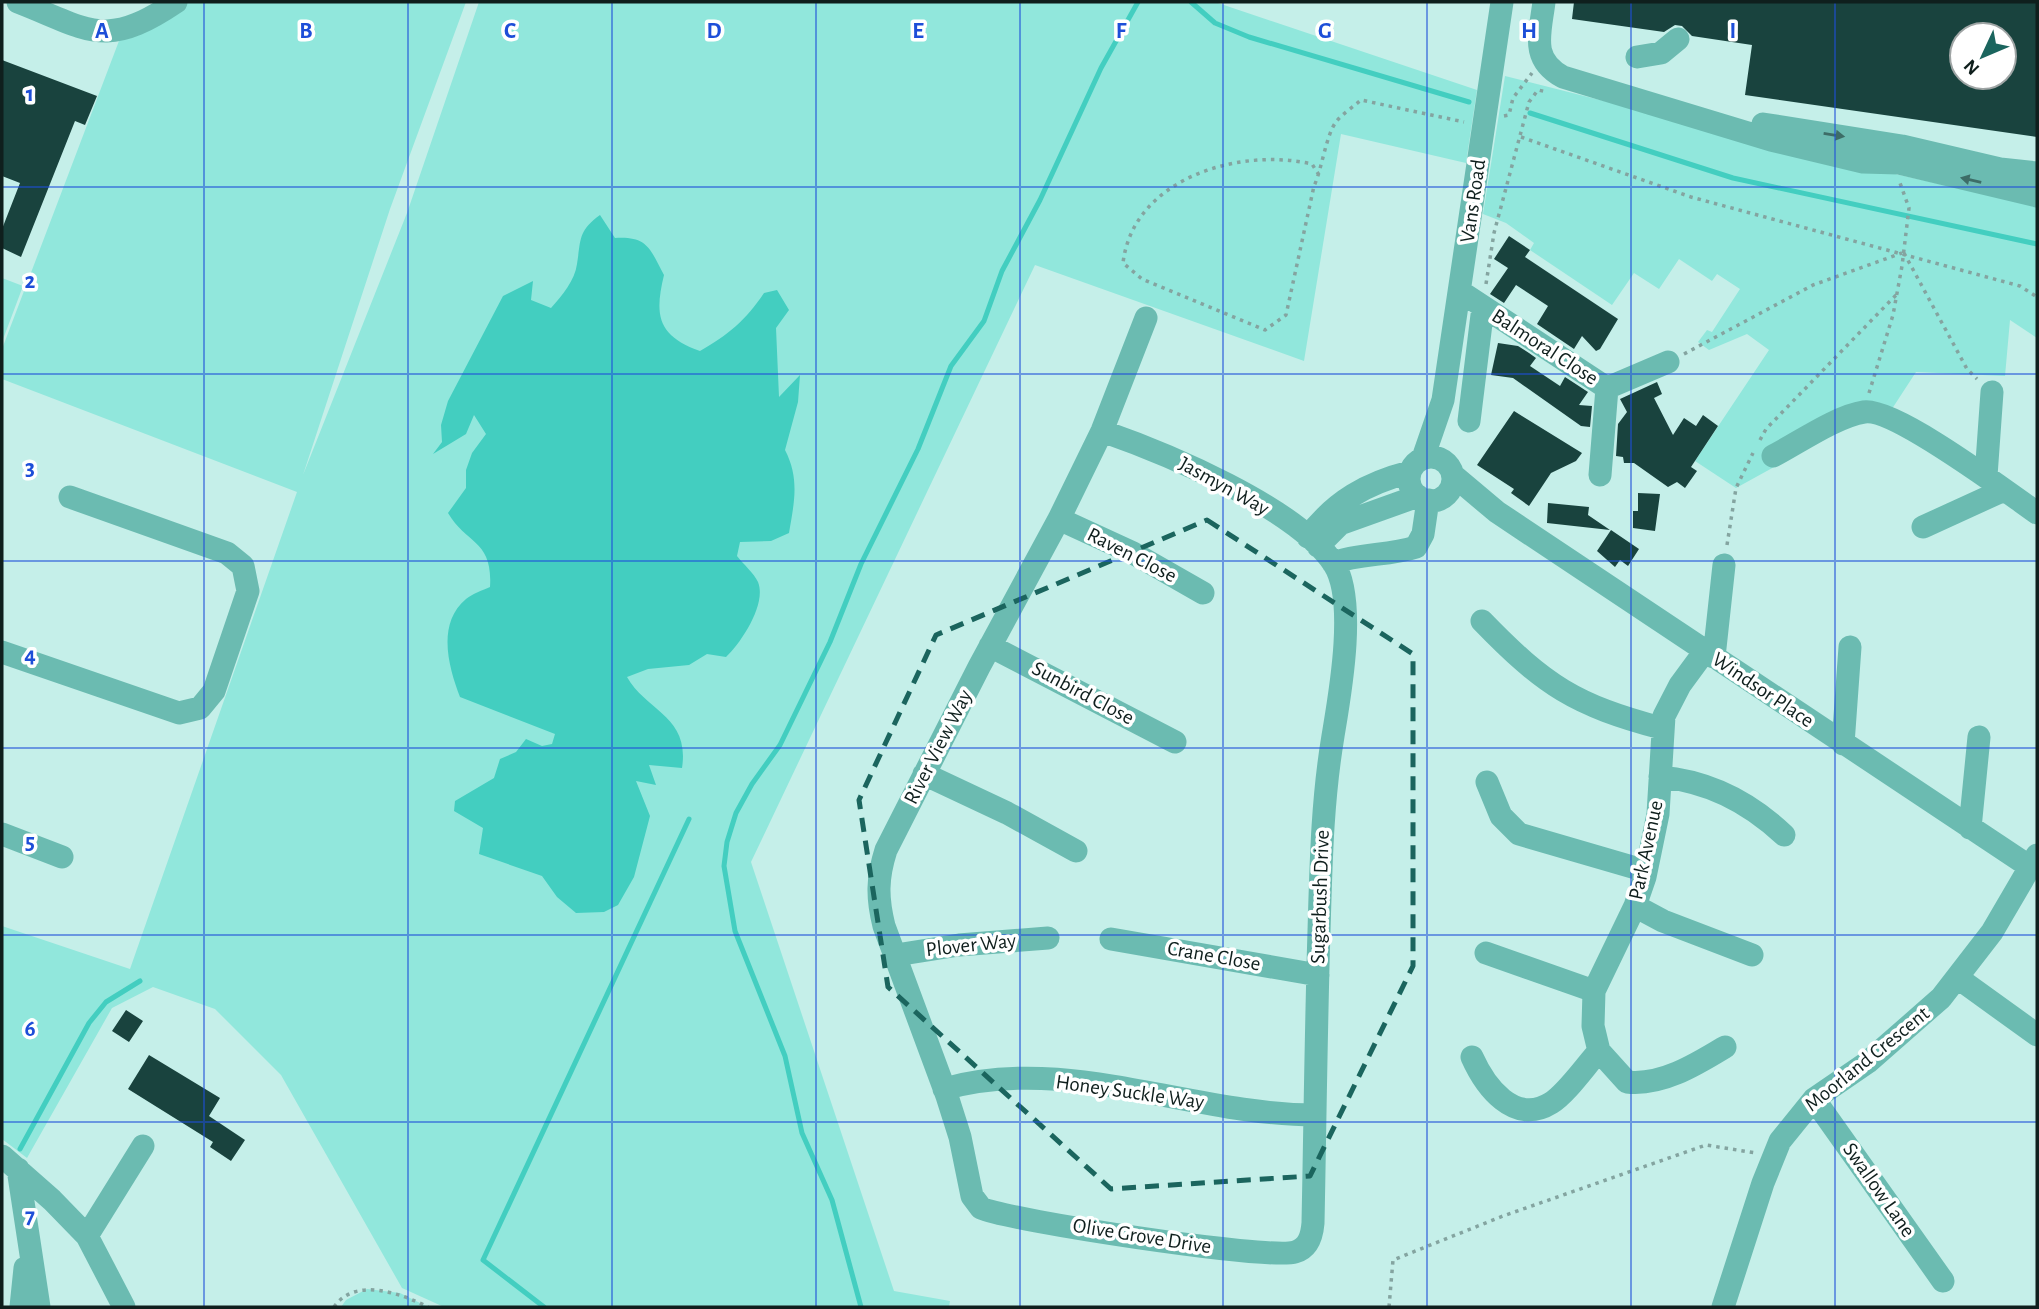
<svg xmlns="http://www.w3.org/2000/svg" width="2039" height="1309" font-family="'Alegreya Sans',sans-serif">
<rect width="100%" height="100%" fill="#c5efe9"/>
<path fill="#91e7dc" d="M189,2H466L390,209L303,475L407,213L479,2H1215L1477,90L1466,163L1341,134L1304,361L1035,265L751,862L894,1291L950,1301L949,1307H444L402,1288L281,1075L215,1009L153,987L112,1008L27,1158L2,1139V926L130,969L297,492L2,379V349L122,33L151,27Z
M1505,76L1873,169L2037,206V338L2010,320L2005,376L1916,372L1888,415L1876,411L1736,488L1695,461L1769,350L1747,334L1709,350L1698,342L1707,330L1712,332L1740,289L1717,274L1712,281L1679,259L1659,289L1634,273L1612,305L1530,250L1534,243L1506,223L1483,214Z
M2,278L23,286L2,342Z
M367,1289L400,1293L428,1307H341L346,1300Z"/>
<path fill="#43cec0" d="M600,215L615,238C648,236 650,249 664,275C654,316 658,336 700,351C728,335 746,320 764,293L777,290L789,310L776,328L779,397L800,375L798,402L785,450C800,479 794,503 789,533L771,541L740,542L737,556C743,564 754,573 758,582C767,604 741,643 726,657L707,654L689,665L648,669L627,677C647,712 690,716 682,768L649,765L656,785L636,781L650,816L634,877L618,905L604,912L576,913L557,897L542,876L479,854L483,828L454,811L455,801L494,778L500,759L516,752L526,739L542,746L552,744L555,734L460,697C449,668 436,624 466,599C472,594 483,590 490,587C493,540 467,545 448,513L466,488V470L472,453L486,434L474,415L466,434L433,454L442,442L441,425L448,401L503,296L533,281L531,300L551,308C562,296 575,280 577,264C581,239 578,231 600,215Z"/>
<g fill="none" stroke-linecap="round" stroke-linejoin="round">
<path stroke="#43cec0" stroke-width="5" d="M1191,2L1215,23L1249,37L1469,102
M1530,113L1733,178L2037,244
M20,1149L89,1023L106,1002L140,981
M544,1307L483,1260L689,819
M861,1307L832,1200L802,1133L785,1056L735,931L724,866L727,842L736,813L752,784L780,745L830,642L861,564L918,449L951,366L984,321L1002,271L1040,200L1101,68L1138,2"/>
</g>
<path fill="#19433e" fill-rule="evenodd" d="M1574,2H2037V137L1745,95L1752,45L1692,36L1682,26L1675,25L1664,32L1572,19ZM1962,35H2004V77H1962Z
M2,60L97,96L85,125L75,121L21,257L2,248V229L20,183L2,176Z
M1509,236L1530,250L1525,257L1618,319L1600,349L1596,351L1582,336L1574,349L1537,324L1548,306L1516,285L1504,303L1490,294L1508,268L1494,259Z
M1498,343L1518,346L1529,353L1536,358L1530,366L1560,386L1565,377L1588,392L1579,405L1592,406L1590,427L1581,426L1513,378L1491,375Z
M1657,382L1662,394L1654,398L1673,435L1684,418L1696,426L1703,415L1718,426L1691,467L1697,471L1685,488L1677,482L1668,487L1634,463H1624L1623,457L1616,456L1618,424L1627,412L1620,399Z
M1514,411L1582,453L1576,461L1551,473L1529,506L1511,493L1514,489L1477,465Z
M1638,493L1660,494L1655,531L1633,528V511H1638Z
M1548,503L1589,507L1588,515L1610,530L1547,523Z
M1611,530L1639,549L1628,566L1620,560L1615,567L1597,551Z
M126,1010L143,1021L129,1042L112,1031Z
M149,1055L220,1098L209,1116L245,1140L231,1161L210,1147L213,1142L128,1089Z"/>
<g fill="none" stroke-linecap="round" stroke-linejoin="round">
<path stroke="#84a4a0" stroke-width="3.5" stroke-dasharray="3.5 5" stroke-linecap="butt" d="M1504,116L1509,115L1513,98L1532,73
M1521,137L1691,197L2020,286L2037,297
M1319,175L1312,164C1238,147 1133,179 1123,263L1142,279L1265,330L1286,315L1314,186C1322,169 1326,135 1336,122C1342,114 1353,107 1361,100L1464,122
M1904,253L1967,369L1977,379
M1486,284L1494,233L1529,102L1538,90L1547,92
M1684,354L1813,285L1902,253
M1869,393L1893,315L1902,266L1909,208L1900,183
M1760,440L1766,429L1897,294
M1727,545L1736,488L1753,453
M334,1307C355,1276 402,1294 428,1307
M1389,1307L1393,1260L1503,1216L1706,1145L1756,1153"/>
<path stroke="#6bbbb1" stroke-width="23" d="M18,2C90,30 105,50 176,2
M1544,2C1540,34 1530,59 1563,77L1771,140L1863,162L1899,163L2037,196
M1637,57L1661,53L1678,39
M1763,124L1902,146L2000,169L2037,173
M1461,292L1607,388
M1607,388L1668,362
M1469,421L1483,307
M1102,431C1165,453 1296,507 1334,564C1357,600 1340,694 1333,736C1322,802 1321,865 1319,931C1316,1028 1315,1126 1313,1223C1312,1235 1309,1248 1295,1252C1269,1260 1010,1221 981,1208L972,1196L960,1137L947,1096L884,926C877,898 877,878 886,850L979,667L1059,519L1102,431L1146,318
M1773,456C1798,443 1837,416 1864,412C1894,407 2007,492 2037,513
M1409 479a22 22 0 1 1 44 0a22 22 0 1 1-44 0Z
M1423,458L1443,400L1502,2
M1453,475L1497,512L2030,867
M1600,475L1607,388
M1986,476L1992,392
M1059,519L1133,553L1203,593
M1923,527L2004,490
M1308,537C1335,501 1367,483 1410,472
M1318,546L1340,524L1418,496
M1333,563C1360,553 1388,556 1416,547L1423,534L1428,500
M1482,621C1545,686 1575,705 1661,728
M990,646L1175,742
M1705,651L1680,685L1664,716L1658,814L1645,877L1635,906L1594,991L1593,1026L1599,1051L1627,1082C1662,1086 1697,1064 1725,1047
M2,652L179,713L200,708L214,691L248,591L243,566L227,553L70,497
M1714,657L1724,565
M1843,744L1850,647
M924,774L1007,813L1076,851
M1660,777C1708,781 1749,802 1784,835
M1487,782L1501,816L1519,834L1646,871
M1970,828L1979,737
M2,834L62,857
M1635,906L1663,921L1752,955
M1111,939L1318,975
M1486,953L1594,991
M896,955L959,945L1048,938
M1958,978L2037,1035
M1472,1057C1485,1086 1514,1126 1551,1103C1567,1093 1586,1065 1599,1051
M944,1089C1066,1054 1192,1115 1315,1115
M1814,1099L1943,1281
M2,1156L52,1200L87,1236L124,1307
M18,1169L39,1307
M87,1236L143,1146
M21,1307L25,1268
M1723,1307L1763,1183L1780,1141L1814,1099L1868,1062L1941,998L1992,932L2037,855"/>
</g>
<defs><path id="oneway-solid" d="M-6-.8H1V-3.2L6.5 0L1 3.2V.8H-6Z" transform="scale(1.75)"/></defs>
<g fill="#3d6d67">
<use href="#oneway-solid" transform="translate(1834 135) rotate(9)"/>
<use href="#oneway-solid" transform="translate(1971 180) rotate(-167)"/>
</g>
<path fill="none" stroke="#1b655e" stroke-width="5" stroke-dasharray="14 9" stroke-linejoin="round" d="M1207,520L1413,654V966L1310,1176L1111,1189L888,987L859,800L936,635Z"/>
<path fill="none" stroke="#1d4ed8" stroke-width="2" stroke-opacity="0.55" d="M204,2V1307M408,2V1307M612,2V1307M816,2V1307M1020,2V1307M1223,2V1307M1427,2V1307M1631,2V1307M1835,2V1307M2,187H2037M2,374H2037M2,561H2037M2,748H2037M2,935H2037M2,1122H2037"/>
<g text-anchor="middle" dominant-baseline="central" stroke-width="7" stroke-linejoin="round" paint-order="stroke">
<g font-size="21" fill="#0f1f1d" stroke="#fff">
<text transform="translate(1473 201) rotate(-82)">Vans Road</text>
<text transform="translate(1545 347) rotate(33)">Balmoral Close</text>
<text transform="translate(1224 486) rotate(29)">Jasmyn Way</text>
<text transform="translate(1132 555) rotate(27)">Raven Close</text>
<text transform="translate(1763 690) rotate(34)">Windsor Place</text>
<text transform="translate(1083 693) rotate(28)">Sunbird Close</text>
<text transform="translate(938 747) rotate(-63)">River View Way</text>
<text transform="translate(1646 850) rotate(-78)">Park Avenue</text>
<text transform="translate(1320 897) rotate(-88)">Sugarbush Drive</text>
<text transform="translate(971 945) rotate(-6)">Plover Way</text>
<text transform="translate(1214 956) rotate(10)">Crane Close</text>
<text transform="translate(1867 1059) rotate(-39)">Moorland Crescent</text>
<text transform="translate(1130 1092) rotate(8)">Honey Suckle Way</text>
<text transform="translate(1879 1190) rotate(55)">Swallow Lane</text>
<text transform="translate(1142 1236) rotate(9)">Olive Grove Drive</text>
</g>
</g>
<g font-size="23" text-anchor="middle" font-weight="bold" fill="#1d4ed8" stroke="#fff" stroke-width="7" stroke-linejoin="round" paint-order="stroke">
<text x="102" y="38">A</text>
<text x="306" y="38">B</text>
<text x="510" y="38">C</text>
<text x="714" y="38">D</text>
<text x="918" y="38">E</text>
<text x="1121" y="38">F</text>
<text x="1325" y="38">G</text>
<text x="1529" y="38">H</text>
<text x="1733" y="38">I</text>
<text x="30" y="101">1</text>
<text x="30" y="288">2</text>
<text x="30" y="475">3</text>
<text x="30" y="662">4</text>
<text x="30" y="849">5</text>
<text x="30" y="1036">6</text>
<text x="30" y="1223">7</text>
</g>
<rect width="2039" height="1309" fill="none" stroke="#0f1f1d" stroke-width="7"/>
<g transform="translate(1983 56) rotate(226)"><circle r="33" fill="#ffffff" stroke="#9fa5a5" stroke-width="2"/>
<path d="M0-5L12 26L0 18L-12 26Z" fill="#1b655e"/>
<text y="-10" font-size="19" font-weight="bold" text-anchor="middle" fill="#0f1f1d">N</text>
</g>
</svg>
